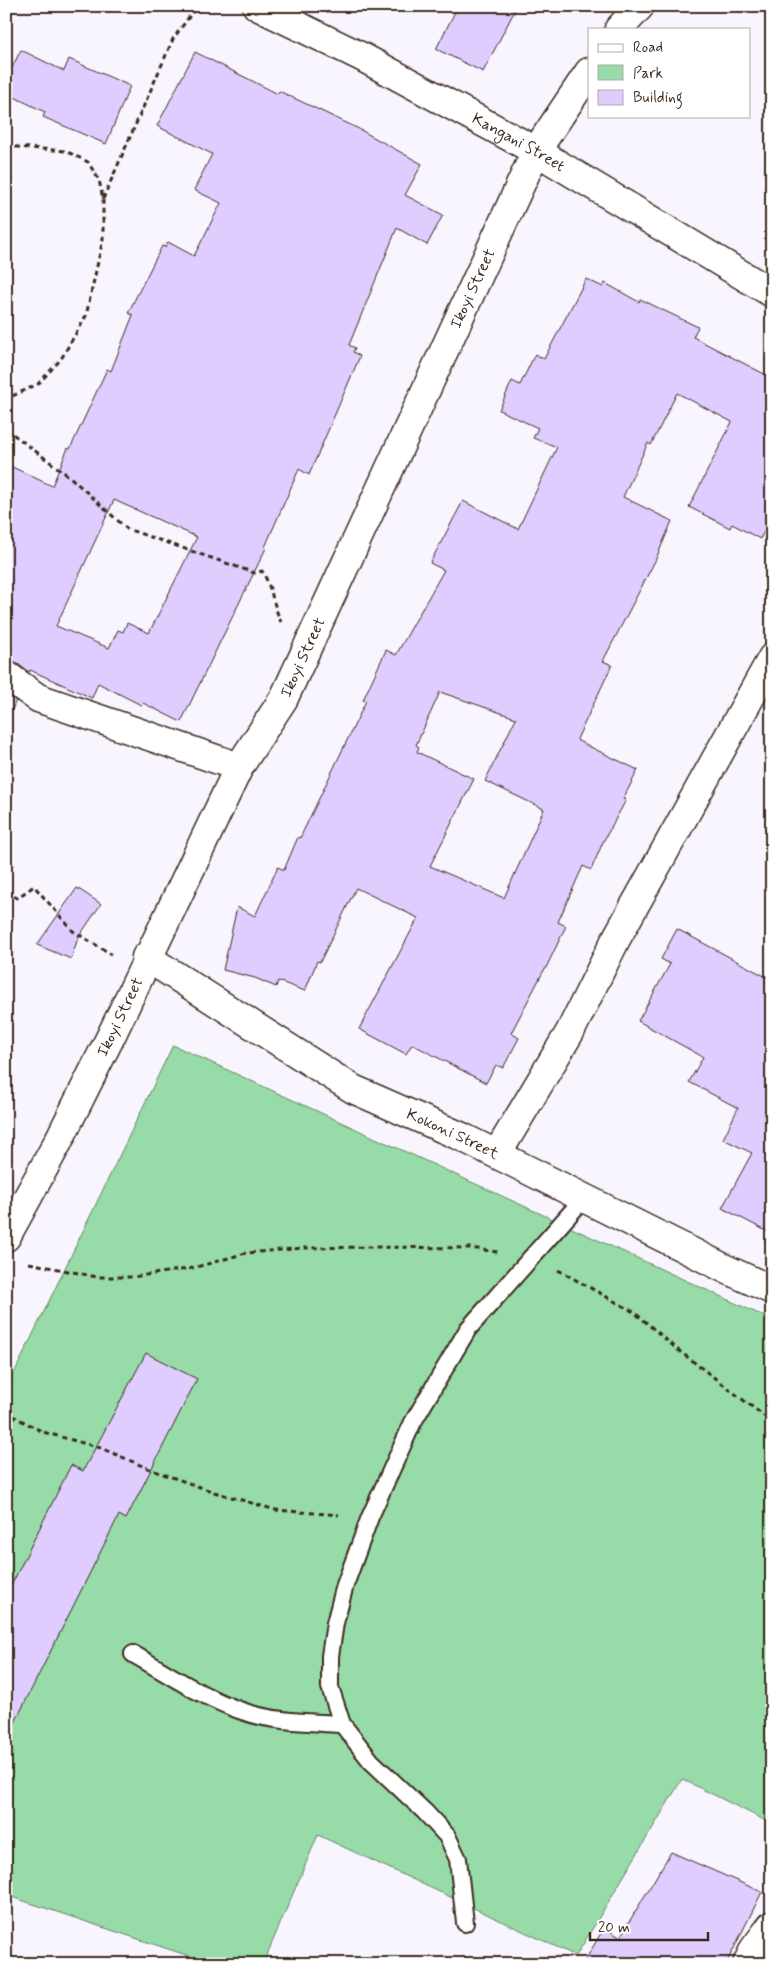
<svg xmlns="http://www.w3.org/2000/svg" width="778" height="1970" font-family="Mynerve,sans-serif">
<rect width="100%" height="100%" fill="#f8f5ff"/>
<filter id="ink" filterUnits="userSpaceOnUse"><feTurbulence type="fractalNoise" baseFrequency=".02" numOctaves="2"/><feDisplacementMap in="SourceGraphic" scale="10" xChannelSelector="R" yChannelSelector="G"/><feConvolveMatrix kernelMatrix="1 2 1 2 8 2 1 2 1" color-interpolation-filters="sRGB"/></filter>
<g filter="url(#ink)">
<path fill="#96dba8" stroke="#688263" d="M173,1045L772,1320V1824L682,1779L576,1956L318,1835L263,1964H213L6,1895V1390Z"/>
<path fill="#decdfe" stroke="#3b2a1e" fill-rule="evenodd" d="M458,6H517L483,72L436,49Z
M21,50L64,71L69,59L130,86L106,144L43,117L45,112L6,93V79Z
M195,52L278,94L279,91L357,128L422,164L405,195L443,215L427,245L397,228L349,345L355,348L353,352L360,356L309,475L299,469L265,547L266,548L181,722L143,703L141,705L98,683L92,698L30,670L29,672L15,662L6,660V464L52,486L68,448L70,449L107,369L111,371L133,315L128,313L162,246L165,247L168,242L194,256L221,203L194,190L212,154L157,126ZM114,500L197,537L149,633L127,623L123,632L118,630L109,648L56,626Z
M586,279L603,287L605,283L639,302L640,299L698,327L693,337L772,378V517L760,539L732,524L730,528L689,507L732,422L677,393L651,445L648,443L623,497L672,521L655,561L603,661L612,665L577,739L578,741L638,770L623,799L626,800L603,842L591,870L583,866L558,922L566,926L545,970H544L511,1033L519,1038L503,1068L496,1065L486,1083L412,1044L406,1054L359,1029L418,918L356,888L320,962L317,961L305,991L278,981L276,987L255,978L223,970L237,907L255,916L278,867L284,870L298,837L300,838L366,701L363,700L386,650L396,655L444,570L430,563L463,501L518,529L557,447L533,438L538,428L499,410L512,381L520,385L535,354L544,359ZM440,692L516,718L485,781L544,809L504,898L430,866L474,779L417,752L419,747L416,745Z
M6,694L16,701L6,721Z
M77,888L101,904L78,938L71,959L37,945Z
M677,929L772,980V1234L722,1208L752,1153L723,1139L738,1108L689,1082L703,1057L638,1021L670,964L661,959Z
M146,1353L197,1379L126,1519L119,1515L6,1740V1596L71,1465L83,1471Z
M671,1852L762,1892L726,1964H583L604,1928L620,1937Z"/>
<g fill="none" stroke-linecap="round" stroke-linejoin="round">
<defs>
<path id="lane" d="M133,1654C167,1673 202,1697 239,1710C271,1722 309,1722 342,1724
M465,1923L458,1859L447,1836L425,1812L371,1761L342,1724L330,1687V1656L335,1623L345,1585L370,1517L413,1422L468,1329L584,1198"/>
<g id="street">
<path id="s1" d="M257,6L362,57L536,151L772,293"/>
<path d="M619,29L640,6"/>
<path d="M6,675L38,698L239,767"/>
<path id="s2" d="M146,957L353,1089L462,1137L728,1270L772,1290"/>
<path d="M497,1154L570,1032L616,939L772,658"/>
<path id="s3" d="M6,1237L58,1142L111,1036L239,767L284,698L536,151L589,72"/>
<path d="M747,1964L754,1949L772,1925"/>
</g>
</defs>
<use href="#lane" stroke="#3b2a1e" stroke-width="20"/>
<use href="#street" stroke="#3b2a1e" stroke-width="31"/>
<path stroke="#3b2a1e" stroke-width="3" stroke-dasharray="5 4" stroke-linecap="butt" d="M6,146L66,151L88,162L99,180L103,199V239L86,316L61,359L38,384L6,399
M103,199L173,39L197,6
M6,429L70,477L127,529L255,573L262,571C272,587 273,605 281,622
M6,892L17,898L34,886L73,931L111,954
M29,1263L97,1277H133L193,1268L246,1253L304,1248L371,1247L470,1248L498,1252
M558,1270L634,1312L678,1350L772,1422
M6,1409L13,1416L43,1432L101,1448L152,1470L214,1492L276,1510L339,1515"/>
<use href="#lane" stroke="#fff" stroke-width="16"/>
<use href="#street" stroke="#fff" stroke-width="28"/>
</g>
</g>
<g text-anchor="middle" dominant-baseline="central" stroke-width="5" stroke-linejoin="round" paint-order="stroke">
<g font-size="16" fill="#3b2a1e" stroke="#fff">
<text stroke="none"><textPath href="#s1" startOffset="295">Kangani Street</textPath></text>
<text stroke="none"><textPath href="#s3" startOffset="1058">Ikoyi Street</textPath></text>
<text stroke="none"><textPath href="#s3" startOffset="652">Ikoyi Street</textPath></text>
<text stroke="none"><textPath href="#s3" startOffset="248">Ikoyi Street</textPath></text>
<text stroke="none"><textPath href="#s2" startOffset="355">Kokoni Street</textPath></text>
</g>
</g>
<rect width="778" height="1970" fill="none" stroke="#fff" stroke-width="25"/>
<rect x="12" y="12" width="753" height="1945" fill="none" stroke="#3b2a1e" stroke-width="2" filter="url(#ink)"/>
<rect x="588" y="28" width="162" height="90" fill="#ffffff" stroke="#b1aaa5"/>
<rect x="598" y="44" width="25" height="8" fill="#ffffff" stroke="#b1aaa5"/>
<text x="633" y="52" font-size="15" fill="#3b2a1e">Road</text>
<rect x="598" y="65" width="25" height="15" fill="#96dba8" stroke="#b1aaa5"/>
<text x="633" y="78" font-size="15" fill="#3b2a1e">Park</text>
<rect x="598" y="90" width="25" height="15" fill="#decdfe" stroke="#b1aaa5"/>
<text x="633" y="102" font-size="15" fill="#3b2a1e">Building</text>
<path d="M590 1932v8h118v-8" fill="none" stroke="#3b2a1e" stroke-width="2.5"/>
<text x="598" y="1932" font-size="15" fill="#3b2a1e" stroke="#ffffff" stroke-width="4" paint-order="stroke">20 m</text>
</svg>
